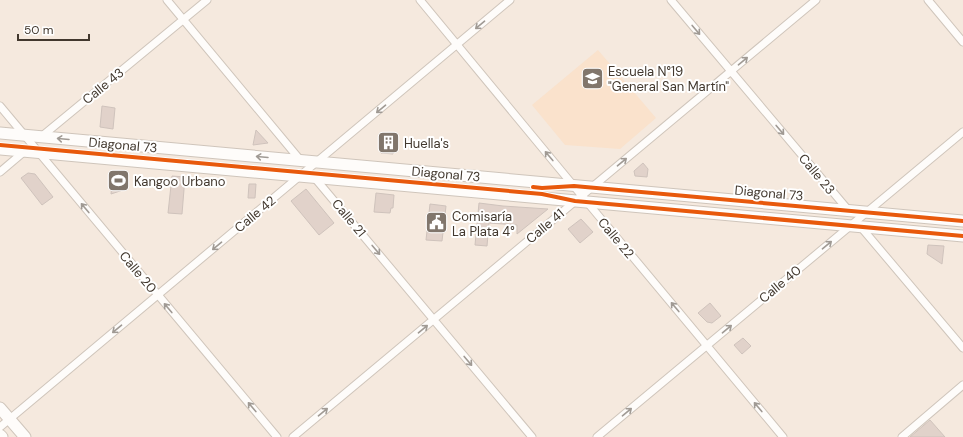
<svg xmlns="http://www.w3.org/2000/svg" width="963" height="437" font-family="'DM Sans',sans-serif">
<rect width="100%" height="100%" fill="#f5e9de"/>
<path fill="#fae2cc" d="M598,50L656,118L620,149L565,145L532,105Z"/>
<path fill="#e1d2ca" stroke="#cfc3bc" d="M102,106L115,108L113,129L100,127Z
M256,130L268,143L253,145Z
M383,133L395,134L393,154L381,153Z
M643,163L648,169L647,177L635,176L634,171Z
M113,171L125,172L123,190L111,194Z
M28,173L35,174L53,197L42,205L21,178Z
M172,176L185,177L182,214L168,213Z
M249,184H256L255,198H248Z
M306,189L334,223L319,235L291,201Z
M376,193L394,195L393,208H391L390,213L374,212Z
M479,203L503,206L548,209L517,234V225L489,223L487,246L475,245Z
M430,204L446,206L442,241L426,240Z
M581,219L593,232L580,243L568,229Z
M928,245L944,246L942,264L927,254Z
M710,303L721,316L712,323L707,322L698,313Z
M743,338L751,346L742,354L734,345Z
M930,420L945,437H910Z"/>
<g fill="none" stroke-linecap="round" stroke-linejoin="round">
<defs>
<path id="street" d="M167,0L301,161
M420,0L587,202L783,437
M671,0L849,211
M928,0L963,42
M0,106L277,437
M41,137L207,0
M0,172L26,150
M314,177L532,437
M860,226L963,348
M0,427L510,0
M293,437L816,0
M597,437L963,132
M902,437L963,385"/>
<path id="secondary" d="M0,133L963,221
M0,149L963,236
M0,408L25,437
M0,435L2,437"/>
</defs>
<use href="#street" stroke="#cfc5bb" stroke-width="9"/>
<use href="#secondary" stroke="#cfc5bb" stroke-width="13"/>
<use href="#street" stroke="#fefcfa" stroke-width="7"/>
<use href="#secondary" stroke="#fefcfa" stroke-width="11"/>
<defs>
<path id="cycleway" d="M0,145L542,194L575,201L963,236
M533,187L542,188L574,186L963,221"/>
</defs>
<use href="#cycleway" stroke="#fff" stroke-width="6"/>
<use href="#cycleway" stroke="#e8590c" stroke-width="4"/>
</g>
<defs><path id="oneway-shaft" d="M-6 0H5M1.5-3L5.5 0L1.5 3" fill="none" stroke-width="1.6" stroke-linecap="round" stroke-linejoin="round"/></defs>
<g stroke="#a09a94">
<use href="#oneway-shaft" transform="translate(480 25) rotate(140)"/>
<use href="#oneway-shaft" transform="translate(696 30) rotate(50)"/>
<use href="#oneway-shaft" transform="translate(743 61) rotate(-40)"/>
<use href="#oneway-shaft" transform="translate(381 109) rotate(140)"/>
<use href="#oneway-shaft" transform="translate(780 130) rotate(50)"/>
<use href="#oneway-shaft" transform="translate(63 139) rotate(-175)"/>
<use href="#oneway-shaft" transform="translate(549 156) rotate(-130)"/>
<use href="#oneway-shaft" transform="translate(262 157) rotate(-175)"/>
<use href="#oneway-shaft" transform="translate(622 162) rotate(-40)"/>
<use href="#oneway-shaft" transform="translate(85 208) rotate(-130)"/>
<use href="#oneway-shaft" transform="translate(827 245) rotate(-40)"/>
<use href="#oneway-shaft" transform="translate(217 246) rotate(140)"/>
<use href="#oneway-shaft" transform="translate(376 250) rotate(50)"/>
<use href="#oneway-shaft" transform="translate(675 307) rotate(-130)"/>
<use href="#oneway-shaft" transform="translate(168 308) rotate(-130)"/>
<use href="#oneway-shaft" transform="translate(117 329) rotate(140)"/>
<use href="#oneway-shaft" transform="translate(423 329) rotate(-40)"/>
<use href="#oneway-shaft" transform="translate(727 329) rotate(-40)"/>
<use href="#oneway-shaft" transform="translate(468 361) rotate(50)"/>
<use href="#oneway-shaft" transform="translate(252 407) rotate(-130)"/>
<use href="#oneway-shaft" transform="translate(758 407) rotate(-130)"/>
<use href="#oneway-shaft" transform="translate(323 412) rotate(-40)"/>
<use href="#oneway-shaft" transform="translate(627 412) rotate(-40)"/>
</g>
<defs>
<symbol id="school-square" viewBox="-11 -11 22 22"><rect x="-9" y="-9" width="18" height="18" rx="4" fill="#81766c" stroke="#fff"/><path d="M0-5L7-2L0 1L-7-2ZM-4 1L0 2.5L4 1V4Q0 6-4 4Z" fill="#fff"/></symbol>
<symbol id="building-square" viewBox="-11 -11 22 22"><rect x="-9" y="-9" width="18" height="18" rx="4" fill="#81766c" stroke="#fff"/><path d="M-4-6H4V6H1V3H-1V6H-4ZM-2.5-4.3h1.7v1.8h-1.7ZM.8-4.3h1.7v1.8H.8ZM-2.5-1h1.7V.8h-1.7ZM.8-1h1.7V.8H.8Z" fill="#fff"/></symbol>
<symbol id="stadium-square" viewBox="-11 -11 22 22"><rect x="-9" y="-9" width="18" height="18" rx="4" fill="#81766c" stroke="#fff"/><path d="M0-5a6.5 5 0 1 0 0 10a6.5 5 0 1 0 0-10ZM-3.5-1.8h7v3.6h-7Z" fill="#fff"/></symbol>
<symbol id="civic-square" viewBox="-11 -11 22 22"><rect x="-9" y="-9" width="18" height="18" rx="4" fill="#81766c" stroke="#fff"/><path d="M-.6-6.5H3V-4.5H.6V-3L4-1V1h2V6H-6V1h2V-1L-.6-3ZM-1.2 2.5V6h2.4V2.5Z" fill="#fff"/></symbol>
</defs>
<g fill-rule="evenodd">
<use href="#school-square" x="580" y="66" width="25" height="25"/>
<use href="#building-square" x="376" y="130" width="25" height="25"/>
<use href="#stadium-square" x="106" y="168" width="25" height="25"/>
<use href="#civic-square" x="424" y="210" width="25" height="25"/>
</g>
<g text-anchor="middle" dominant-baseline="central" stroke-width="4" stroke-linejoin="round" paint-order="stroke">
<g font-size="13" fill="#42382e" stroke="#fff" text-anchor="start">
<text x="608" y="71">Escuela N°19<tspan x="608" dy="15">"General San Martín"</tspan></text>
<text x="404" y="143">Huella's</text>
<text x="134" y="181">Kangoo Urbano</text>
<text x="452" y="216">Comisaría<tspan x="452" dy="15">La Plata 4°</tspan></text>
</g>
<g font-size="13" fill="#42382e" stroke="#fff">
<text transform="translate(103 86) rotate(-39)">Calle 43</text>
<text transform="translate(123 145) rotate(5)">Diagonal 73</text>
<text transform="translate(446 174) rotate(5)">Diagonal 73</text>
<text transform="translate(817 174) rotate(50)">Calle 23</text>
<text transform="translate(769 193) rotate(5)">Diagonal 73</text>
<text transform="translate(255 214) rotate(-40)">Calle 42</text>
<text transform="translate(349 218) rotate(50)">Calle 21</text>
<text transform="translate(545 226) rotate(-40)">Calle 41</text>
<text transform="translate(616 238) rotate(50)">Calle 22</text>
<text transform="translate(138 272) rotate(50)">Calle 20</text>
<text transform="translate(780 284) rotate(-40)">Calle 40</text>
</g>
</g>
<path d="M18 34v6h71v-6" fill="none" stroke="#42382e" stroke-width="2"/>
<text x="24" y="34" font-size="12" fill="#42382e" stroke="#ffffff" stroke-width="3" paint-order="stroke">50 m</text>
</svg>
